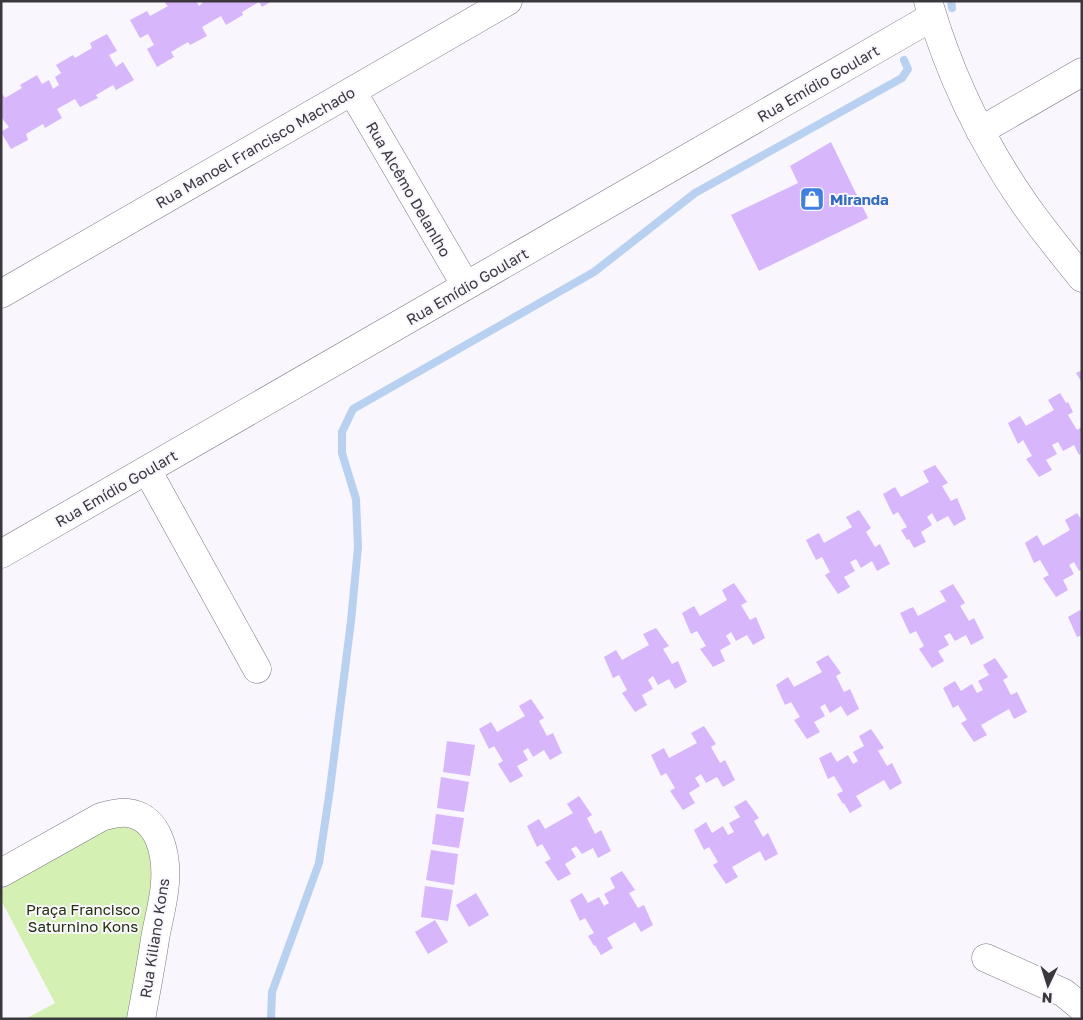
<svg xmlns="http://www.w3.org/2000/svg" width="1083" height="1020" font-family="'Golos Text',sans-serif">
<rect width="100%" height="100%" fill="#f9f6fe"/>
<path fill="#d5f0b3" d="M120,823L135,826L149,839L155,884L132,1019H25L55,1003L1,900V890L103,829Z"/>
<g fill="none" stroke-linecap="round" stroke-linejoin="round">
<path stroke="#b9d1f0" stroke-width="8" d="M951,1L952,8
M271,1019L272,992L319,863L330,789L351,621L358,547L356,499L342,453V432L353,409L594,272L695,193L902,78L908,69L904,60"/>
</g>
<path fill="#d7b6fc" d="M168,1H196L199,6L204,1H272L262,7L259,2L242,12L243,15L226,25L221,16L202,27L207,36L190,45L188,42L171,52L174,57L157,67L147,49L154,45L148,34L140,38L130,20L147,11L150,16L168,6L165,3Z
M107,34L117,51L109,55L116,67L123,62L134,80L116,90L113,85L96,95L98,98L80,107L75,99L57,109L62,118L45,128L43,124L26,134L28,140L11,149L1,132L9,127L1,117V92L5,98L22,88L20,85L37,75L42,84L49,80L53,89L59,85L55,77L61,73L56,65L73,55L75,58L92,48L90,43Z
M831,142L868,218L759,271L731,215L798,183L790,166Z
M1082,370V383L1076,373Z
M1060,393L1066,403L1068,402L1073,412L1068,415L1077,430L1082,427V453L1079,455L1074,445L1063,451L1058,442L1052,445L1057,454L1046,460L1052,470L1039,477L1026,459L1032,456L1023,440L1018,444L1008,423L1020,416L1026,426L1054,410L1048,400Z
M935,465L948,483L942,486L951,501L957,498L966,519L954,526L948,516L937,522L932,513L927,517L932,525L921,532L926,542L914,548L909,539L907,540L901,530L907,527L898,512L893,515L883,494L895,487L901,497L929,482L923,471Z
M859,510L871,528L866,532L875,547L880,544L890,564L877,571L872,561L861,568L856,559L850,562L855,571L844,577L850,587L838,594L825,575L830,572L822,557L816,560L806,540L819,533L824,543L852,527L846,517Z
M1077,513L1082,521V569L1079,571L1074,562L1069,565L1074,574L1063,580L1068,590L1056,597L1043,578L1049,575L1040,560L1034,563L1025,543L1037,535L1043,546L1070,530L1065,520Z
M734,583L747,602L741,605L750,620L756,617L765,638L753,645L747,635L736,641L731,632L726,636L731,644L720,650L725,661L713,667L700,649L706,646L697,631L691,634L682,613L694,606L700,616L727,600L722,590Z
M953,584L965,603L960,606L969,621L974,618L984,638L971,645L966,635L955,641L950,633L944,636L949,645L938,651L944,661L932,668L919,649L924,646L916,631L910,634L900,613L913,607L918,616L946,601L940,591Z
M1080,610L1082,613V635L1077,637L1068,617Z
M656,628L669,646L663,649L672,664L678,661L687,682L675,689L669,679L658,685L653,676L648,680L653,689L642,695L647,705L635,712L622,693L627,690L619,675L613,678L604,657L616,650L622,660L649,645L643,634Z
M828,655L841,673L836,676L844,692L850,689L859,709L847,716L841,706L830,713L825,704L820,707L825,716L814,722L820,732L807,739L794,720L800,717L791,702L785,705L776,685L788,677L794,687L822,672L816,662Z
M995,658L1008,677L1003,680L1011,695L1017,692L1027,712L1014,719L1009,709L981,725L987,735L974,742L961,723L967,720L958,705L953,708L943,688L955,681L961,691L972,684L977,693L983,690L978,681L989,675L983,665Z
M531,699L544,718L539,721L547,736L553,733L562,753L550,760L544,750L533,757L528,748L523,751L528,760L517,766L523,776L510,783L498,764L503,761L494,746L489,749L479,729L491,722L497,732L525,716L519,706Z
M704,726L716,744L711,747L720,763L725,760L735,780L723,787L717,777L706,783L701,774L695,778L700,786L689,793L695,803L683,810L670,791L675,788L666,773L661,776L651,755L664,748L669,758L697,743L691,733Z
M871,729L884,748L878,751L887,766L892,763L902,783L890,790L884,780L856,796L862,806L850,813L844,803L843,804L837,794L843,791L834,776L828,779L819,758L831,752L837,762L848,755L853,764L858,761L853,752L864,746L859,736Z
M447,741L475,745L470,776L443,772Z
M441,777L469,782L464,812L437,808Z
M579,796L592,815L587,818L595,834L601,830L611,851L598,858L593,848L582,854L576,846L571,849L576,857L565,864L571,874L558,881L545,862L551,859L542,844L537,847L527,826L539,819L545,829L573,813L567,804Z
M746,800L759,818L754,821L763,837L768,833L778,854L765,861L760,851L732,867L738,877L726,884L713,865L718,862L709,847L704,850L694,830L706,822L712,833L723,826L728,835L734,832L729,823L740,817L734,807Z
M436,814L464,818L459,848L432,844Z
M431,850L458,854L454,885L426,880Z
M622,871L635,890L629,893L638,908L644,905L653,925L641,932L635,922L607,938L613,948L601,955L595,945L594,946L588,936L594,933L585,918L580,921L570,900L582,893L588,903L599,897L604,906L609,903L604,894L615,888L610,878Z
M425,886L453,890L448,921L421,917Z
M476,893L489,915L469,927L456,905Z
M435,920L448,942L428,954L415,932Z"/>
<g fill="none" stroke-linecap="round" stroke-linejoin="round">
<defs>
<path id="minor" d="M928,1C949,73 981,141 1024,203C1042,229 1062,253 1082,278
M352,91L466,286
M980,131L1082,72
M1,294L508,1
M147,470L257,669
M1,554L932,17
M1,873L101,817C109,815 118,812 127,813C160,816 167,856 165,883C164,901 158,921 155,939C151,966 146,992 141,1019
M986,958L1064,993L1082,1008"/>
</defs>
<use href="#minor" stroke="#7d7883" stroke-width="29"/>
<use href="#minor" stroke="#fff" stroke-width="28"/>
</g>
<defs>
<symbol id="shop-square" viewBox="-11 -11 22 22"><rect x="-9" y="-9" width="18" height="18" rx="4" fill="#3f7fe0" stroke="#f9f6fe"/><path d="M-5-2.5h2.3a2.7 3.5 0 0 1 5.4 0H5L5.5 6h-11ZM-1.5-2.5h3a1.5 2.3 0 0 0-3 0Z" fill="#fff"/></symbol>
</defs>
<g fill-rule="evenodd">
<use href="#shop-square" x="798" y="185" width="28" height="28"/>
</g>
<g text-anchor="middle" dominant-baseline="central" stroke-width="4" stroke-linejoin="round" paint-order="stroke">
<g font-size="15" fill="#3a383d" stroke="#f9f6fe">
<text transform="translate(818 83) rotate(-30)">Rua Emídio Goulart</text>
<text transform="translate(255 147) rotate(-30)">Rua Manoel Francisco Machado</text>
<text transform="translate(409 189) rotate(60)">Rua Alcêmo Delanlho</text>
<text transform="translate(467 286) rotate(-30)">Rua Emídio Goulart</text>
<text transform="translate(116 488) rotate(-30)">Rua Emídio Goulart</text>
<text transform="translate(154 938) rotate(-81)">Rua Kiliano Kons</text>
</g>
<g font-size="15" font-weight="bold" fill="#366cbe" stroke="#f9f6fe" text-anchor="start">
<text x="830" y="199">Miranda</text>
</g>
<g font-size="15" fill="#23310b" stroke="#f9f6fe">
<text x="83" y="909">Praça Francisco<tspan x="83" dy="17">Saturnino Kons</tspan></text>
</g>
</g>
<rect width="1083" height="1020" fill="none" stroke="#3a383d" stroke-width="5"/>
<g transform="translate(1048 985) rotate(184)" stroke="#f9f6fe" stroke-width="4" paint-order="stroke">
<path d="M0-4L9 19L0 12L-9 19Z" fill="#3a383d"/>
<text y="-8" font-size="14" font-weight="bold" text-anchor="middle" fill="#3a383d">N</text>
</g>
</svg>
